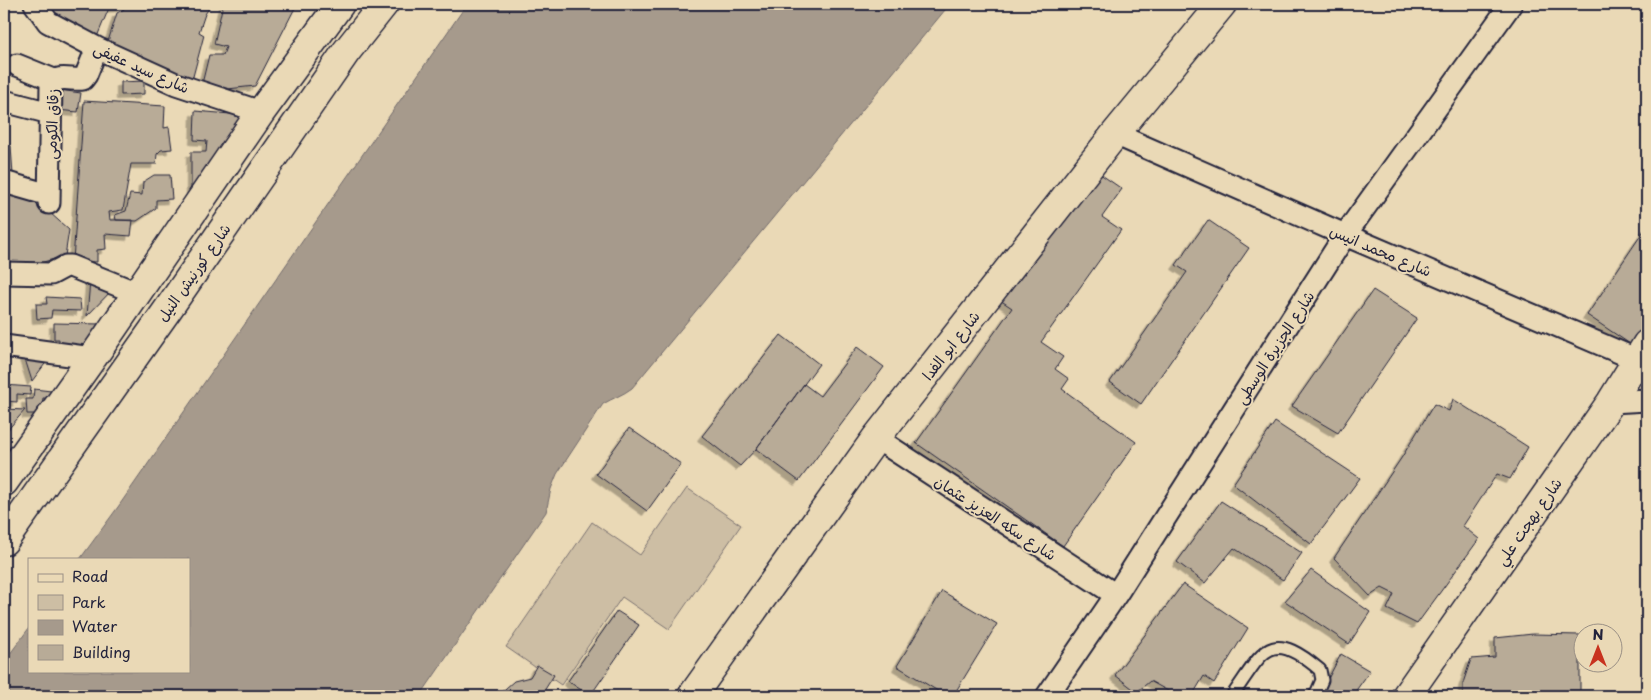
<svg xmlns="http://www.w3.org/2000/svg" width="1651" height="700" font-family="'Playpen Sans','Playpen Sans Arabic',sans-serif">
<defs>
<filter id="shadow"><feDropShadow dx="-4.5" dy="4.5" stdDeviation="0" flood-color="#0004"/></filter>
</defs>
<rect width="100%" height="100%" fill="#ead9b6"/>
<filter id="ink" filterUnits="userSpaceOnUse"><feTurbulence type="fractalNoise" baseFrequency=".02" numOctaves="2"/><feDisplacementMap in="SourceGraphic" scale="10" xChannelSelector="R" yChannelSelector="G"/><feConvolveMatrix kernelMatrix="1 2 1 2 8 2 1 2 1" color-interpolation-filters="sRGB"/></filter>
<g filter="url(#ink)">
<path fill="#cdbea4" stroke="#787070" d="M687,488L741,525L669,629L622,597L561,685L506,647L592,522L640,555Z"/>
<path fill="#a69a8c" stroke="#716a6c" d="M467,4H950L632,388C623,395 613,398 603,404L557,474L551,489L546,512L420,696H4V662L29,628V671H189V559H80L118,507Z"/>
<path fill="#b8ab97" stroke="#22223b" filter="url(#shadow)" d="M46,4H123L122,7L109,8L94,44L50,17Z
M127,4H212L205,14L199,32L204,35L191,84L106,48L117,13L124,9Z
M223,4H297L255,86L200,92L209,55H223L226,47L214,44Z
M144,81V94L121,95V82Z
M59,90L81,93L78,112L57,110Z
M84,101L165,106L164,128L169,127L172,149L161,150L157,154L156,164H131L123,210L109,212L110,220H133L131,236L105,234L106,249L97,250V262L73,261Z
M195,111L254,116L191,197V152H206L207,141L194,140Z
M4,128H8L7,143L11,146L13,175L4,172Z
M1093,169L1122,189L1102,217L1121,230L1041,342L1063,357L1055,369L1069,379L1062,389L1136,442L1063,546L916,443L1012,308L1000,300Z
M154,175H170L172,199L156,200V208L137,221L116,220L115,215L126,211L130,194L142,195L143,182Z
M4,188L39,203L69,230L65,256L36,264L4,267Z
M1208,220L1249,248L1141,404L1110,382L1187,272L1176,265Z
M1647,226V344L1642,352L1587,315Z
M90,281L114,288L87,316Z
M1373,290L1417,318L1338,433L1292,406Z
M46,297L80,299L81,311L52,310L51,318L37,319L36,304H47Z
M54,323L100,324L98,350L59,347V339H54Z
M781,335L819,364L756,449L740,466L702,436Z
M857,347L884,367L799,481L756,449L804,384L820,396Z
M23,353L51,356L32,381Z
M4,385L31,387L30,395L17,394V402L4,401Z
M34,389L68,393L57,399L43,398L41,414H27L26,399H33Z
M1453,399L1528,447L1510,479L1497,474L1463,526L1479,539L1417,624L1387,609L1394,594L1382,588L1370,596L1334,558L1402,457L1434,404L1449,411Z
M4,409L25,410L4,434Z
M1275,422L1360,478L1311,544L1233,484Z
M629,428L681,464L647,511L596,474Z
M1221,501L1302,553L1283,580L1234,548L1205,583L1177,562Z
M1311,570L1370,612L1349,644L1285,601Z
M1183,584L1248,628L1214,683L1204,676L1192,696H1177L1150,681L1137,692L1115,675Z
M942,591L997,624L953,696H946L897,666Z
M617,611L639,625L590,696L568,681Z
M1533,634L1580,635V696H1463V683L1471,659L1495,657V638Z
M1341,654L1370,671L1352,696H1319Z
M537,665L554,675L544,691L547,696H497L514,681L530,677Z"/>
<g fill="none" stroke-linecap="round" stroke-linejoin="round">
<defs>
<path id="service" d="M1232,696C1263,653 1268,626 1320,670L1322,680L1315,696"/>
<path id="minor" d="M35,4L48,22L97,48L176,84L261,112
M17,65L54,80
M4,101L50,113
M1115,134L1345,235L1647,364
M4,182L49,195
M49,203L51,84C58,74 73,81 83,79L86,75L97,48
M4,273L51,274L66,266H70L137,293
M4,346L92,358
M1611,402L1647,400
M876,438L1116,595
M1047,696L1116,595L1345,235L1511,4"/>
<path id="tertiary" d="M692,696L876,438L1115,134L1222,4
M1406,696L1611,402L1647,344"/>
<path id="primary" d="M4,482L98,350L261,112L340,4
M4,541L166,312L346,52L384,4"/>
</defs>
<use href="#service" stroke="#22223b" stroke-width="15"/>
<use href="#minor" stroke="#22223b" stroke-width="25"/>
<use href="#tertiary" stroke="#22223b" stroke-width="31"/>
<use href="#primary" stroke="#22223b" stroke-width="31"/>
<use href="#service" stroke="#ead9b6" stroke-width="11"/>
<use href="#minor" stroke="#ead9b6" stroke-width="21"/>
<use href="#tertiary" stroke="#ead9b6" stroke-width="28"/>
<use href="#primary" stroke="#ead9b6" stroke-width="28"/>
</g>
</g>
<g text-anchor="middle" dominant-baseline="central" stroke-width="4" stroke-linejoin="round" paint-order="stroke">
<g font-size="15" fill="#22223b" stroke="#ead9b6">
<text transform="translate(142 67) rotate(24)">شارع سيد عفيفى</text>
<text transform="translate(51 124) rotate(-88)">زقاق الكومى</text>
<text transform="translate(1381 250) rotate(23)">شارع محمد انيس</text>
<text transform="translate(193 272) rotate(-55)">شارع كورنيش النيل</text>
<text transform="translate(950 345) rotate(-52)">شارع ابو الفدا</text>
<text transform="translate(1274 347) rotate(-57)">شارع الجزيرة الوسطى</text>
<text transform="translate(996 517) rotate(33)">شارع سكه العزيز عثمان</text>
<text transform="translate(1528 521) rotate(-55)">شارع بهجت علي</text>
</g>
</g>
<rect width="1651" height="700" fill="none" stroke="#ead9b6" stroke-width="20"/>
<rect x="10" y="10" width="1631" height="680" fill="none" stroke="#22223b" stroke-width="2" filter="url(#ink)"/>
<rect x="28" y="558" width="162" height="115" fill="#ead9b6" stroke="#9a9085"/>
<rect x="38" y="574" width="25" height="8" fill="#ead9b6" stroke="#9a9085"/>
<text x="72" y="582" font-size="15" fill="#22223b">Road</text>
<rect x="38" y="595" width="25" height="15" fill="#cdbea4" stroke="#9a9085"/>
<text x="72" y="608" font-size="15" fill="#22223b">Park</text>
<rect x="38" y="620" width="25" height="15" fill="#a69a8c" stroke="#9a9085"/>
<text x="72" y="632" font-size="15" fill="#22223b">Water</text>
<rect x="38" y="645" width="25" height="15" fill="#b8ab97" stroke="#9a9085"/>
<text x="72" y="658" font-size="15" fill="#22223b">Building</text>
<g transform="translate(1598 648)"><circle r="24" fill="#ead9b6" stroke="#9a9085"/>
<path d="M0-4L9 19L0 12L-9 19Z" fill="#c8321e"/>
<text y="-8" font-size="14" font-weight="bold" text-anchor="middle" fill="#22223b">N</text>
</g>
</svg>
